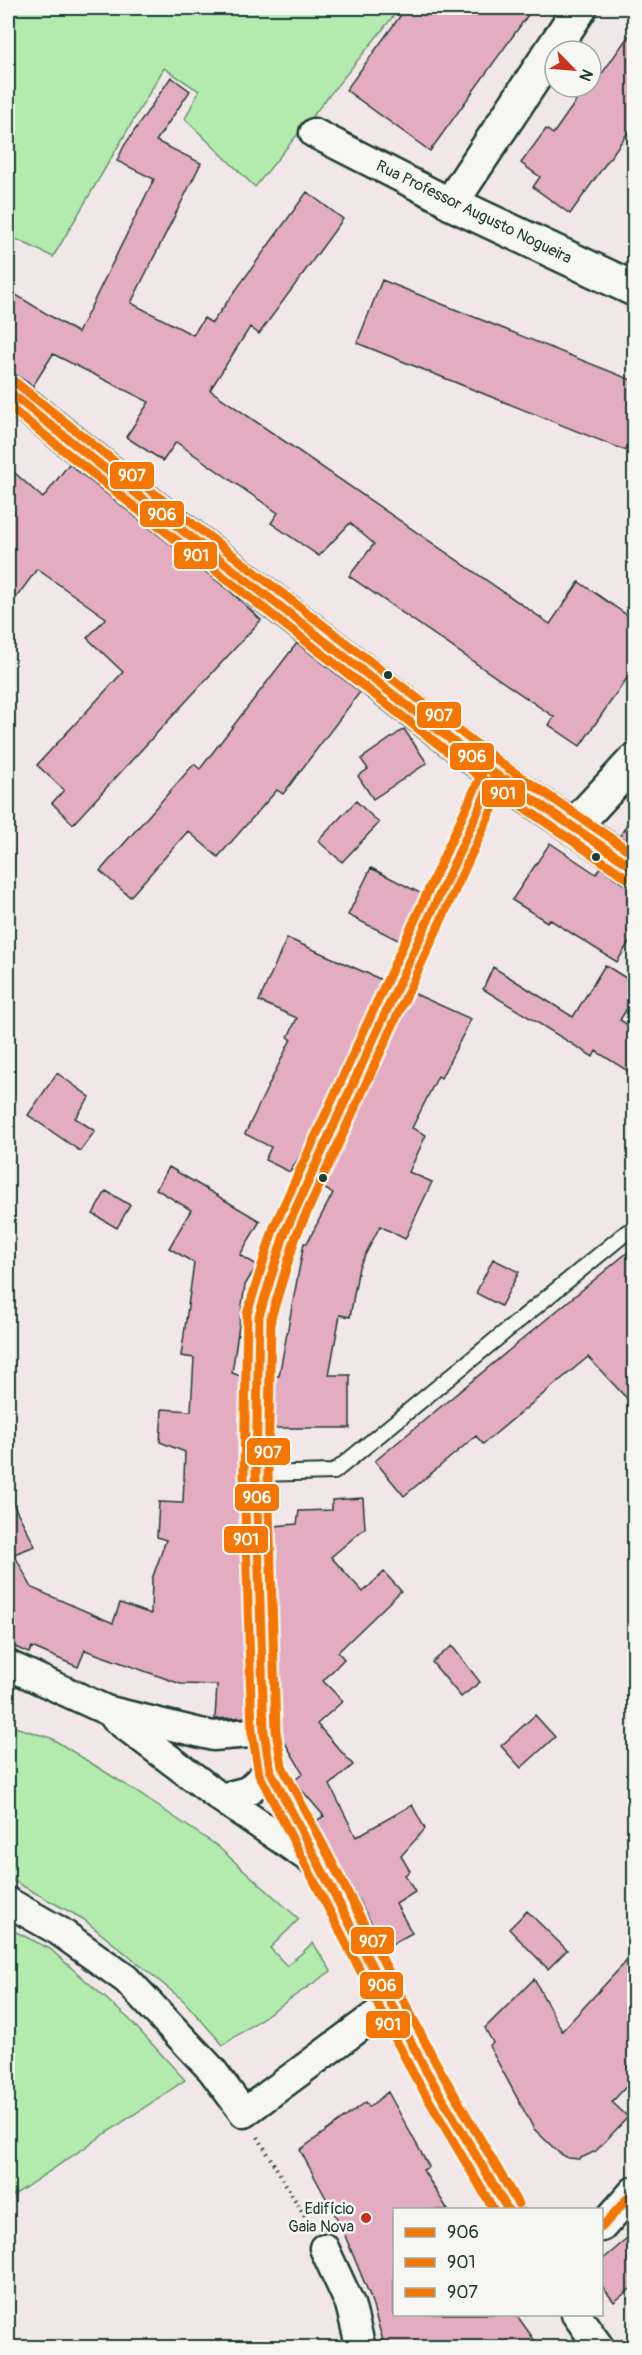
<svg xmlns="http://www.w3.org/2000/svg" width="642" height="2355" font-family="Pangolin,sans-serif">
<rect width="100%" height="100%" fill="#f2e7e8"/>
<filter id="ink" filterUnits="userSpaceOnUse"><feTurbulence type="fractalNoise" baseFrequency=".0167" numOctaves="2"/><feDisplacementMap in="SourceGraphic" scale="12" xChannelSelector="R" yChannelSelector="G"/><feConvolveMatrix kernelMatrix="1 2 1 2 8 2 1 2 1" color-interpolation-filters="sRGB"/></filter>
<g filter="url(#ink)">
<path fill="#b3ebae" stroke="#699471" stroke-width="1.5" d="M8,8H400L255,187L185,119L199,91L164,68L53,257L8,235Z
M8,1725L51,1738L126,1785L216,1845L299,1919L270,1948L287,1966L313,1943L331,1971L223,2045L184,2001L83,1919L8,1878Z
M8,1928L50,1949L129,2019L185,2080L8,2199Z"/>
<path fill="#e4acc0" stroke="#1f3d34" stroke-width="1.5" d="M406,8H533L430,151L346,90Z
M634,28V124L570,214L533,187L540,177L521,163L546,129L553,134L586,87H591V80L597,72L601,75Z
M171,77L190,91L156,141L201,163L131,303L193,335L204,318L212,323L307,192L343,219L259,334L250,327L210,390L550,624L579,582L634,620V668L580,746L549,725L554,717L349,576L374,544L350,523L319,556L271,523L278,513L176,442L163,461L126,437L149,402L53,354L33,386L8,370V290L78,333L154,179L117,161L124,146Z
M382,280L634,381V454L357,343Z
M69,464L231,592L261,620L73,824L52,803L64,790L37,765L123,672L87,638L106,618L37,569L8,609V467L43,498Z
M297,643L360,692L283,794L277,790L218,857L188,831L130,897L100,871L194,764L200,769Z
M404,729L427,763L373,799L358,776L368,769L361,759Z
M356,801L379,823L342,862L318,841Z
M634,812V846L620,836Z
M550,843L596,874L600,867L623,884L634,886V934L617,962L549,919L547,922L512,900Z
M371,868L422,894L400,941L348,915Z
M287,938L382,980L309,1141L290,1172L265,1160L271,1147L245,1134L291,1039L288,1037L297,1018L259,1001Z
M605,965L634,983V997L620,1020L634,1029V1075L596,1051L593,1057L483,989L493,967L573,1017Z
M413,993L471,1019L441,1078L438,1076L412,1128L426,1135L409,1172L432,1182L405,1239L380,1226L359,1267L350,1317L340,1315L329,1375H350V1428H273L274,1376H279L304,1243H307L333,1193L323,1188Z
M57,1073L90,1097L75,1118L95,1131L80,1151L28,1115Z
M169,1167L260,1221L240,1255L257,1265L245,1285L232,1373L241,1376L240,1475L247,1717L215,1719L217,1685L181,1684L85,1650L78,1667L32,1647L29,1653L8,1644V1494L35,1546L14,1554L32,1588L113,1623L120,1603L151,1614L152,1579L166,1540L157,1537L159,1502L183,1503L185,1452L160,1442L162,1409L191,1411L194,1358L181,1356L194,1263L169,1248L191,1210L156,1189Z
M106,1191L130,1205L117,1228L93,1214Z
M634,1247V1406L588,1357L483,1444L476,1436L404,1496L375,1461Z
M493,1259L519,1272L501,1306L476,1293Z
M363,1498L365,1528L331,1557L363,1592L384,1572L401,1591L338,1652L344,1659L323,1681L343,1701L317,1724L353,1765L330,1785L356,1837L412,1805L425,1829L401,1856L410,1871L405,1875L415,1892L396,1904L412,1933L385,1948L316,1821L324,1816L294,1781L303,1773L281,1736L280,1730L274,1526L297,1524L299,1511L332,1510V1500Z
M452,1646L480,1682L461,1697L432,1662Z
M535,1715L555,1737L521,1768L501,1746Z
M527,1911L567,1950L548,1969L509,1929Z
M634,1953V2078L612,2102L628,2117L596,2151L579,2159L568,2158L559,2153L534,2129L489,2046L493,2043L485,2028L534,1979L562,2031Z
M388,2092L429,2167L423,2170L448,2210H394V2314H516L540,2348H385L370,2296L341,2226L300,2150L366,2102L369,2107Z
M634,2233V2286L614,2302L602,2286V2260Z"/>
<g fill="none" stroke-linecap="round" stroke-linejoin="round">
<defs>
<path id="lane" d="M256,1474L334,1472L627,1232L634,1229"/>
<path id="street" d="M314,133L451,203
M495,774L285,1232L259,1316L256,1474L264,1732L270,1770L425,2069L508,2210
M8,1665L106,1710L213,1736L264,1732
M115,1718L221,1798L316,1863
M221,1798L248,1791L270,1770
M8,1902L59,1931L126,1979L212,2070L244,2113L392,2003
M602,2227L634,2191
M324,2248L350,2304L361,2348
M576,2314L600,2348"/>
<path id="secondary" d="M580,8L451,203L634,289
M8,391L178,527L495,774L634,868
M573,827L634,761"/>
</defs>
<use href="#lane" stroke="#1f3d34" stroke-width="18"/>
<use href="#street" stroke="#1f3d34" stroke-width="33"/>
<use href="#secondary" stroke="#1f3d34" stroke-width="38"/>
<path stroke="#1f3d34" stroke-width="4" stroke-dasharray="1.5 4.5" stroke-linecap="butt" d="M258,2137L309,2224"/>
<use href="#lane" stroke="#f6f6f2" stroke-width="14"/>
<use href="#street" stroke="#f6f6f2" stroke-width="28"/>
<use href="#secondary" stroke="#f6f6f2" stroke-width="33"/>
<defs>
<path id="bus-1" d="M8,391L178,527L495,774L634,868
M495,774L285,1232L259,1316L256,1474L264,1732L270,1770L425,2069L508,2210
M602,2227L634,2191"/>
<path id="bus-2" d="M8,406L171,536L488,783L627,878
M484,769L274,1227L247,1314L244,1474L252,1732L259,1774L414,2075L494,2210"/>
<path id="bus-3" d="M15,382L185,518L502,764L634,854
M506,779L296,1236L271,1318L268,1474L276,1731L282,1766L436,2063L518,2204"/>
</defs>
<use href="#bus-1" stroke="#f6f6f2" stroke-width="14"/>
<use href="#bus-2" stroke="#f6f6f2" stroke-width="14"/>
<use href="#bus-3" stroke="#f6f6f2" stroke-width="14"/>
<use href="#bus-1" stroke="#f47603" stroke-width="9"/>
<use href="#bus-2" stroke="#f47603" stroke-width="9"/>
<use href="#bus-3" stroke="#f47603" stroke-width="9"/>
</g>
</g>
<g fill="#1f3d34" stroke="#f6f6f2" stroke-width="2">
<circle cx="388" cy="675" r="5"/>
<circle cx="596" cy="857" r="5"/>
<circle cx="323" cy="1178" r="5"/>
</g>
<circle fill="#c8321e" stroke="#f6f6f2" stroke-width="2" cx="366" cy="2218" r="6"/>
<g text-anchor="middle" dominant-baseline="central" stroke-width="5" stroke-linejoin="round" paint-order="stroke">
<g font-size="16" fill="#1f3d34" stroke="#f6f6f2">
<text transform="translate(474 212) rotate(26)">Rua Professor Augusto Nogueira</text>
</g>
<g font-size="16" fill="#1f3d34" stroke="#f6f6f2" text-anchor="end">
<text x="354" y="2209">Edifício<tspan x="354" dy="18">Gaia Nova</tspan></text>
</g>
</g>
<g stroke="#f6f6f2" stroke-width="2">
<rect x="109" y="461" width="46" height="29" rx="6" fill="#f47603"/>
<rect x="139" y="500" width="46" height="28" rx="6" fill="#f47603"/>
<rect x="173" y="541" width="45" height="29" rx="6" fill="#f47603"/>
<rect x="416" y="701" width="46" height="28" rx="6" fill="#f47603"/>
<rect x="449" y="742" width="46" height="29" rx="6" fill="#f47603"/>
<rect x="481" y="779" width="45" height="29" rx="6" fill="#f47603"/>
<rect x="246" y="1437" width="45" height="29" rx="6" fill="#f47603"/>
<rect x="234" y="1483" width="46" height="29" rx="6" fill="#f47603"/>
<rect x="223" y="1525" width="46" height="29" rx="6" fill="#f47603"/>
<rect x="350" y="1926" width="45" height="29" rx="6" fill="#f47603"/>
<rect x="359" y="1971" width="45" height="29" rx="6" fill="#f47603"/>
<rect x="365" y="2010" width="46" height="29" rx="6" fill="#f47603"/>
</g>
<g font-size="16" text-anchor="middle" font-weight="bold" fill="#fff">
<text x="132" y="481">907</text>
<text x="162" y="520">906</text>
<text x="196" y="561">901</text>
<text x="439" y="721">907</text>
<text x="472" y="762">906</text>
<text x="503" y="799">901</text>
<text x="268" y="1458">907</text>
<text x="257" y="1503">906</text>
<text x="246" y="1545">901</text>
<text x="373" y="1947">907</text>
<text x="382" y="1991">906</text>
<text x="388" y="2030">901</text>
</g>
<rect width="642" height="2355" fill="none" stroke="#f6f6f2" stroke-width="30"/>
<rect x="15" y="15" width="612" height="2325" fill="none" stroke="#1f3d34" stroke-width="2" filter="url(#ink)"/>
<rect x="393" y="2208" width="210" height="108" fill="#f6f6f2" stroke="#a0aca6" stroke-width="1.5"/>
<rect x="405" y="2228" width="30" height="9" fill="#f47603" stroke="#a0aca6" stroke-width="1.5"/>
<text x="447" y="2238" font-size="18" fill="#1f3d34">906</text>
<rect x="405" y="2258" width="30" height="9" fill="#f47603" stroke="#a0aca6" stroke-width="1.5"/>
<text x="447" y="2268" font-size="18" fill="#1f3d34">901</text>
<rect x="405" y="2288" width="30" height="9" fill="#f47603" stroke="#a0aca6" stroke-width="1.5"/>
<text x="447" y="2298" font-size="18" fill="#1f3d34">907</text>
<g transform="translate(573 69) rotate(115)"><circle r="28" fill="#f6f6f2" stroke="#a0aca6" stroke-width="1.5"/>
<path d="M0-4.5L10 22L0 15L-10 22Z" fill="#c8321e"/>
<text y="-9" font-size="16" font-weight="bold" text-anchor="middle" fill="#1f3d34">N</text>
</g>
</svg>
